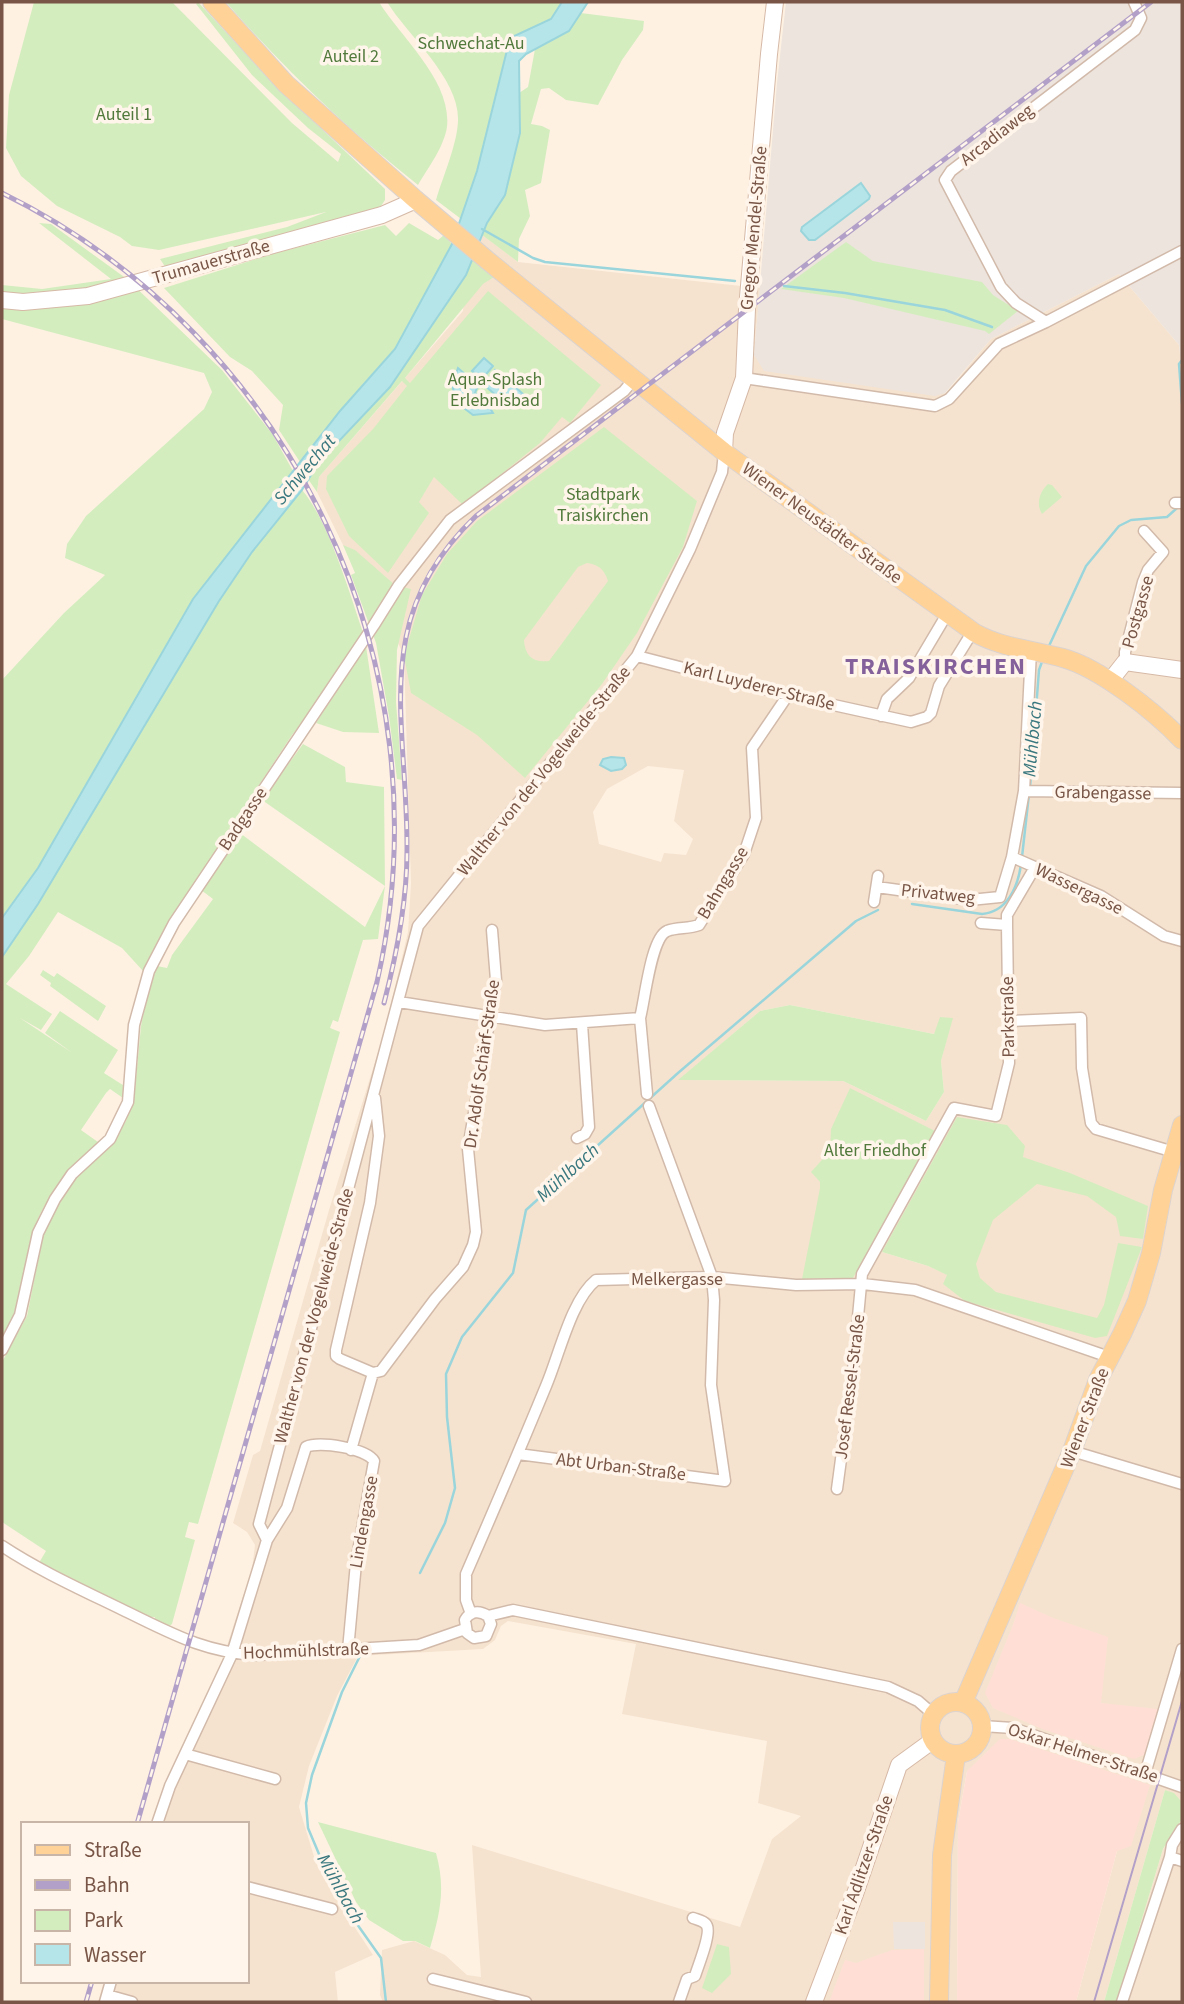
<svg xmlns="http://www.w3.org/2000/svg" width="1184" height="2004" font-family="'Source Sans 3',sans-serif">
<rect width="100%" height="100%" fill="#fef1e2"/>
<path fill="#f6e3cf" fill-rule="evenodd" d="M483,235L518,262L760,288L754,355L946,393L991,339L1119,274L1179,345L1182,374V1808L1181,1801L1165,1790L1104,2002H1076L1117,1851L967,1771L958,1822L957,2002H383L380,1995L382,1950L414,1941L445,1955L467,1975L481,1977L472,1845L740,1927L772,1839L801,1816L758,1803L767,1741L622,1714L636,1644L508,1621L501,1626L495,1640L483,1649L358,1656L337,1696L309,1766L299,1807L316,1863L340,1905L373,1955L335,1972L338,2002H98L104,1981H247V1824H151L156,1807L220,1667L252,1569L255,1545L247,1532L233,1523L253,1455L260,1451L329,1210L384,1033L408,932L411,883L404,656L389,623L343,545L317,492L319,477L463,311L466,275ZM648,766L684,770L674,821L693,839L686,855L664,853L661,862L599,844L593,812L607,789ZM790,1005L934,1034L952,1018L941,1061L944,1092L926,1121L843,1081L679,1080L760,1011ZM981,1208L948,1275L928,1266L882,1252Z
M1182,1819V2002H1117L1163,1849Z"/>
<path fill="#ffdfd5" d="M1020,1603L1053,1618L1108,1637L1101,1703L1158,1709L1144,1755L1134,1759L1045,1730L993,1708L985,1693L1013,1625Z
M1000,1739H1010L1150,1785L1131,1846L1117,1851L1076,2002H957L958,1822L967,1771Z
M924,1949V2002H829L845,1960L856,1963L892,1950Z"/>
<path fill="#ede4dd" d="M786,2H1182V374L1179,345L1119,274L991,339L945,393L935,396L764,371L754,355L777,83Z
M893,1922H925V1949H894Z"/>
<path fill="#d4edbf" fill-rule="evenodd" d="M34,2H172L292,123L338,162L341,154L308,128L252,75L196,4L198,2L270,80L385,189V200L379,209L166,268L160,259L287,227L326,212L159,250L132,246L120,237L57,206L21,176L6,148L9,95Z
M226,2H379C402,39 452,81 447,127C444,147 428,168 418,185C348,130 284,69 226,2Z
M387,2H562L551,19L513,37L519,112V93L528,87L535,49L569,31L581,13L644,21L643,30L622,60L598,105L566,100L549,88L541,89L531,124L542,126L550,130L541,183L525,190L530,216L519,239L518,262L436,200C443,176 457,145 458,121C460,79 408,36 387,2Z
M39,223L51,224L127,279L222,370L273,435L293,471L193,599L38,868L2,918V680L64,613L105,575L65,558L67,544L86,516L204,409L212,392L204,373L2,319V285L42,289L111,279Z
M409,223L438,240L444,235L452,244L395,349L385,360L466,275L473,259L494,277L483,284L405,378L410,383L488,291L601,385L570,423L562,417L540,443L463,505L434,477L419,502L429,513L388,573L349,536L326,489L327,476L373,429L407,386L402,381L319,477L317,492L308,479L319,463L397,377L382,364L300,462L279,430L283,405L252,371L230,357L164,288L272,254L385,225L396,236Z
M846,242L873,261L982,282L993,295L1018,311L989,334L985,331L844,298L781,289Z
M604,427L697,501L683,547L637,633L602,684L525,778L477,735L411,693L404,656L422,595L447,554L477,521ZM587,563C599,565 604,569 608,581L549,661C533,663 525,656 524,640L578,567Z
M1048,484L1052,485L1062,497L1042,514C1036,505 1039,492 1048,484Z
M302,490C329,521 350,595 364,635C338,667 319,704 292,735L172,917L143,971L122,948L58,912L29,956L6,984L52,1014L41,1030L20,1018L71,1052L45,1033L60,1011L118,1050L104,1073L126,1087L123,1098L110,1089L106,1093L81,1130L98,1142C75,1166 48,1192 36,1224C21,1261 25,1304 2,1337V957L38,904L219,601L252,552Z
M343,545L355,550L395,585L411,589L397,650L396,702L402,780L397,779L389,716L376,643L351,575L355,573Z
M366,646L379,733L343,732L316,723Z
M303,744L345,767L346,782L384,787L385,886L378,939L363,940L338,1022L333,1020L330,1028L340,1032L198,1524L189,1522L185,1537L195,1540L172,1624L168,1627L154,1620L155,1617H148L63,1576L41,1563L40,1561L46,1551L2,1522V1362L27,1316L44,1231L71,1183L115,1138L126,1121L135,1089L141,1026L147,997L157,966L167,968L172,955L213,899L201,890L240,833L365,927L385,886L262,800Z
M43,970L54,977L57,973L106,1006L98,1021L50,986L51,983L40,975Z
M790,1005L934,1034L940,1017L953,1018L941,1061L944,1092L926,1121L843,1081L678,1080L760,1011Z
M850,1088L935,1131L853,1278L802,1279L820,1188V1182L811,1172L830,1151L831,1129Z
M957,1117L1007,1125L1025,1146L1023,1157L1070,1173L1148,1206L1143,1239L1120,1236L1116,1217L1087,1196L1037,1184L993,1220L976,1264L980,1278L996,1292L1097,1318L1104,1305L1118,1243L1142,1247L1107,1336L1095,1338L965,1301L943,1284L947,1275L928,1266L882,1252Z
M1165,1790L1174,1793L1181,1801L1182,1819L1163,1849L1117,2002H1104Z
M318,1822L436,1853C446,1889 440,1913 430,1948L415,1941H403L369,1920L356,1902Z
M717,1944L729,1947L731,1974L712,1993L702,1988Z"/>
<path fill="#b5e5e9" stroke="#9ad5dc" stroke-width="2" d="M562,2H588L569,31L526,54L519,61L520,133L505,195L487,223L466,275L390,387L319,462L302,490L252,552L219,601L38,904L2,957V918L38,868L193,599L340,411L395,349L452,244L477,171L510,38L551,19Z
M861,183L870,196L869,199L815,240H809L801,231L802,227Z
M484,358L493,366L482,379L472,371Z
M458,368L466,375L468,381L475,383L477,388L475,393L485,400L493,413L473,415L457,403L452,385Z
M495,370L505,378L508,376L510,382L523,394L511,408L484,385Z
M611,757L624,758L626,765L622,769L611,771L600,765L603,759Z"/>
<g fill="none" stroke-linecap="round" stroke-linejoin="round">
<path stroke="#9ad5dc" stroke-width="2.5" d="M482,229L533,258L545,262L735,281
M784,286L845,293L945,310L992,327
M1182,360L1179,364L1182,404
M1049,646L1086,566L1119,526L1131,520L1167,517L1177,508
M1030,788L1039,670L1043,659
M1022,857L1029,794
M912,904L982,914C1007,912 1018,887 1021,864
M420,1573L445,1523L455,1488L447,1417L446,1374L462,1337L513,1273L526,1210L678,1073L856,921L878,910
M360,1656L342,1692L312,1775L306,1803L308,1828L327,1873L352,1917L381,1958L386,2002"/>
<defs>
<path id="street" d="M1046,322L1016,303L1001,287L945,180L951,171L1135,30L1141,18L1134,2
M744,378L935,406L949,399L999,344L1046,322L1182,251
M1175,503H1182
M637,656L788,695L911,722L927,717L931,713L939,686L973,631
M1125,662V652L1143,582L1148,570L1163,552L1144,531
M881,716L887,699L909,678L947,614
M1024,791L1182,793
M1012,857L1101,896L1164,936L1182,941
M877,887L970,900L1000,897L1012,857L1024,791L1031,651
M874,902L878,876
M981,923L1007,925V915L1034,869
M399,1002L545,1025L640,1018C645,999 651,938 667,931C677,927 689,929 699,925L744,854L756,818L752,748L788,695
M640,1018L647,1094
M1010,1021L1081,1018L1082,1068L1091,1123L1096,1129L1174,1152
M577,1138L585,1134L589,1127L582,1024
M2,1350L20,1315L38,1233L55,1199L72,1174L110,1139L128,1102L134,1025L149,971L174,923L374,625L399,585L450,520L624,391L634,379
M373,1373L340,1359L336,1356V1350L370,1203L379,1136L375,1098
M351,1450L373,1373L381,1371L435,1299L463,1267L473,1245L476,1232L468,1149L496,980L492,930
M1072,1451L1182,1484
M518,1454L725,1481L711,1385L714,1300L712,1277L649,1106
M837,1489L853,1370L862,1274L954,1108L996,1116L1009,1063L1007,925
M267,1540L259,1524L418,926L637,656L690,549L722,472L724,452
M2,1546C40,1571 80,1589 121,1609C167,1631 204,1653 257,1655L419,1645L465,1629
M471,1614L466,1600V1574C493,1512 520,1449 546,1386C559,1356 571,1300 596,1280L712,1277L796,1285L863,1284L915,1290L1109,1357
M488,1616L491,1624L486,1636L474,1638L467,1633L465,1620C470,1611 479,1610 488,1616L513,1610L888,1687L918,1701L933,1714
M982,1726L1013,1728L1182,1787
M185,1754L275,1779
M1145,1774L1182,1649
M157,1824L170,1786L232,1654L267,1540L287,1508L306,1447C319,1441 366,1448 374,1461L356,1563L348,1650
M1182,1829L1172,1845L1170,1857L1182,1861
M247,1887L332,1909
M433,1979L526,2002
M107,1995L132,2002
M105,2002L111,1981
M679,2002L687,1979L695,1976C698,1966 711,1935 707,1926C705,1921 698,1920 693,1918
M1122,2002L1170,1857"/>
<path id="secondary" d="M2,300L23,302L88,296L382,215L416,200
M724,452L725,433L744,378L747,309L769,54L775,2
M1110,681L1125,662L1182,670
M814,2002L855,1894L899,1765L932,1741"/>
<path id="primary" d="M212,2L286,84L416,200L487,260L724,452L975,633C1002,648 1034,650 1063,658C1100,668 1155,712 1182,740
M930 1728a26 26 0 1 1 52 0a26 26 0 1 1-52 0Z
M963,1703L1072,1451L1098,1380L1122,1334L1137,1301L1151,1253L1163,1190L1182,1125
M939,2002L942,1855L956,1755"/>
</defs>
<use href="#street" stroke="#d2baaa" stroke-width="13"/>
<use href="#secondary" stroke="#d6b9a7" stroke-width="18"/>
<use href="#primary" stroke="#dcd3cf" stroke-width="20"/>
<use href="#street" stroke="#fff" stroke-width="10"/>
<use href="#secondary" stroke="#fff" stroke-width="16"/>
<use href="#primary" stroke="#ffd398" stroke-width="18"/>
<path stroke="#b3a0c8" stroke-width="2" d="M1094,2002L1182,1701"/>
<defs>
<path id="rail" d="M2,193C293,336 449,668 377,982L137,1824
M384,1003C397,953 407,903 407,851C408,720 368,619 476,516L1151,2
M86,2002L92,1981"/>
</defs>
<use href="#rail" stroke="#b3a0c8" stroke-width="5"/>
<use href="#rail" stroke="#fff5ea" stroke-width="2.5" stroke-dasharray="8" stroke-linecap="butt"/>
</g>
<g text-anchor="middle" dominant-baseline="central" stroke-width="7" stroke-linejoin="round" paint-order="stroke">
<g font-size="18" fill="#50793b" stroke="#fff5ea">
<text x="471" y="43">Schwechat-Au</text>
<text x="351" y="56">Auteil 2</text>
<text x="124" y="114">Auteil 1</text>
<text x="495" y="379">Aqua-Splash<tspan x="495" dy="21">Erlebnisbad</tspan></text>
<text x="603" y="494">Stadtpark<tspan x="603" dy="21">Traiskirchen</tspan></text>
<text x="875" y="1150">Alter Friedhof</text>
</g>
<g font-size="18" fill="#785546" stroke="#fff5ea">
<text transform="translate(997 135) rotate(-38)">Arcadiaweg</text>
<text transform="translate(754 228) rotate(-85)">Gregor Mendel-Straße</text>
<text transform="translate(211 262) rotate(-16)">Trumauerstraße</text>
<text transform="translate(822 523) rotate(36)">Wiener Neustädter Straße</text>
<text transform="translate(1138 612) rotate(-74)">Postgasse</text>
<text transform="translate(759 686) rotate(14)">Karl Luyderer-Straße</text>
<text transform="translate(544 771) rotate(-51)">Walther von der Vogelweide-Straße</text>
<text transform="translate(1103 793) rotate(1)">Grabengasse</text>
<text transform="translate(243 819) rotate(-56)">Badgasse</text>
<text transform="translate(723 883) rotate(-59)">Bahngasse</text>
<text transform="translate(1079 889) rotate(26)">Wassergasse</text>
<text transform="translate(938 894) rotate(6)">Privatweg</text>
<text transform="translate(1008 1017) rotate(-91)">Parkstraße</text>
<text transform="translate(482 1064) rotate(-82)">Dr. Adolf Schärf-Straße</text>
<text x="677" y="1279">Melkergasse</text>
<text transform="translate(314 1316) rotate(-75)">Walther von der Vogelweide-Straße</text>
<text transform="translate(850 1387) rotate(-83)">Josef Ressel-Straße</text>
<text transform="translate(1085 1418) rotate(-69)">Wiener Straße</text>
<text transform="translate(621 1467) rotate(7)">Abt Urban-Straße</text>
<text transform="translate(364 1522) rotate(-80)">Lindengasse</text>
<text transform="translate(306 1651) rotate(-2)">Hochmühlstraße</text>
<text transform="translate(1083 1753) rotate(18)">Oskar Helmer-Straße</text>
<text transform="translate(864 1865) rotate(-71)">Karl Adlitzer-Straße</text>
</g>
<g font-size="19" font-style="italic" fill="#39777e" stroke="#fff5ea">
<text transform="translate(305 470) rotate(-50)">Schwechat</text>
<text transform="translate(1033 739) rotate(-85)">Mühlbach</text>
<text transform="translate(568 1173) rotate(-42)">Mühlbach</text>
<text transform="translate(340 1889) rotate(61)">Mühlbach</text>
</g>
<g font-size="24" font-weight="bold" letter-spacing="2" fill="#85619c" stroke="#fff5ea">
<text x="936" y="666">TRAISKIRCHEN</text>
</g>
</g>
<rect width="1184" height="2004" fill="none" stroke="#785546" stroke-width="7"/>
<rect x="21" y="1822" width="228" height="161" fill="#fff5ea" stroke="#c9b5a8" stroke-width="2"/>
<rect x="35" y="1845" width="35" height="10" fill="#ffd398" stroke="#c9b5a8" stroke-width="2"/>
<text x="84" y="1857" font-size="21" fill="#785546">Straße</text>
<rect x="35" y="1880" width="35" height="10" fill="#b3a0c8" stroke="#c9b5a8" stroke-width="2"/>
<text x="84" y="1892" font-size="21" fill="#785546">Bahn</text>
<rect x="35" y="1910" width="35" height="21" fill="#d4edbf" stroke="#c9b5a8" stroke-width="2"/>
<text x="84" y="1927" font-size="21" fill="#785546">Park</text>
<rect x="35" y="1944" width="35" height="21" fill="#b5e5e9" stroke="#c9b5a8" stroke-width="2"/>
<text x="84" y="1962" font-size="21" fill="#785546">Wasser</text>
</svg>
